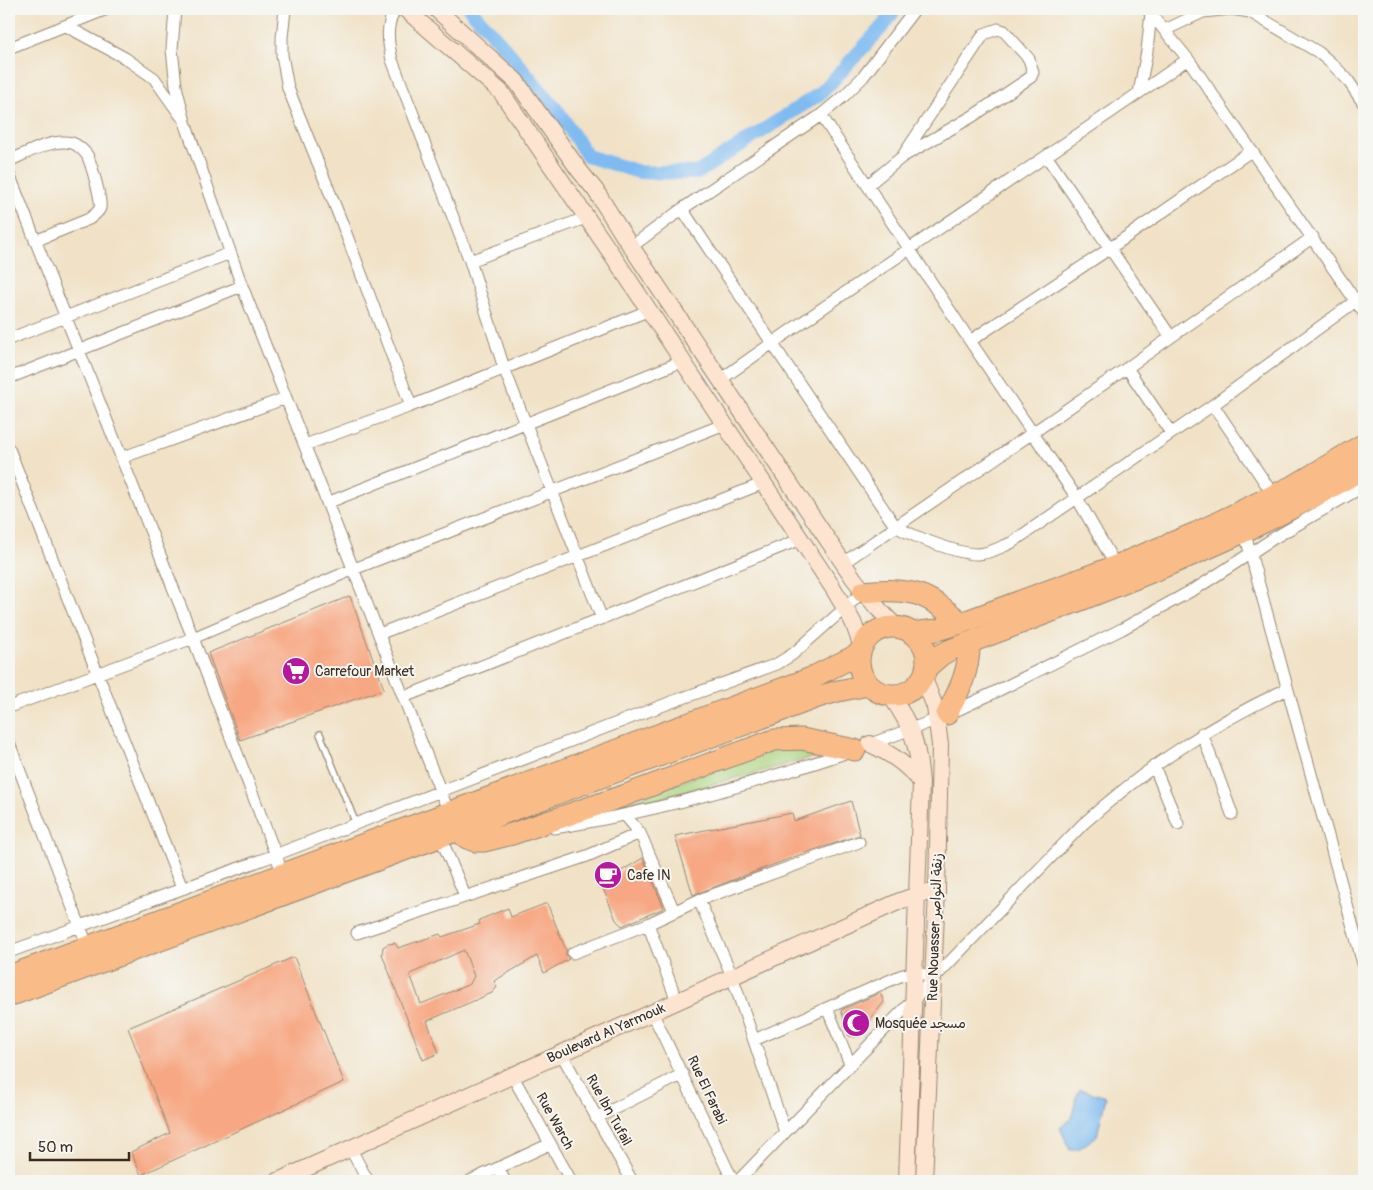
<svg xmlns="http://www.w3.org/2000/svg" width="1373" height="1190" font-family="Pangolin,'Playpen Sans Arabic',sans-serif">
<rect width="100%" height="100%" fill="#f6f6f2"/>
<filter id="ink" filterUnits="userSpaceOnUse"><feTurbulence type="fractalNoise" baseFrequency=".02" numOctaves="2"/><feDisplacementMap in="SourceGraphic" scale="10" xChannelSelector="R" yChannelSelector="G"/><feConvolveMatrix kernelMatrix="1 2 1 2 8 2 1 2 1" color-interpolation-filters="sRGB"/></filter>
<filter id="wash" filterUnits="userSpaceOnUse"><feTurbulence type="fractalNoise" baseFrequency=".0096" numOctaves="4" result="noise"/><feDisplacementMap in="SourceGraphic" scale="20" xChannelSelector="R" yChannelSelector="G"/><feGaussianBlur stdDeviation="1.12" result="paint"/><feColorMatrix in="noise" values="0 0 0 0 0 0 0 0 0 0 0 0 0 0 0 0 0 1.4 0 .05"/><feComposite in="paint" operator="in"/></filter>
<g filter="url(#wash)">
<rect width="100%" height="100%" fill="#f1e2c7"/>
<path fill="#aad37e" stroke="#727e4e" d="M779,745L822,752L817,756L621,809L618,806Z"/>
<path fill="#7fbbf1" stroke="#5d7288" d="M1080,1089L1106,1097L1097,1136L1080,1148L1070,1150L1060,1128L1071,1119L1077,1095Z"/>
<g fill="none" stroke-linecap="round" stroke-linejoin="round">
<path stroke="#7fbbf1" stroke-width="14" d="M470,9L510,54L560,114L587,156L639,172L697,173L821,93L884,25L895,9"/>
</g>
<g id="blocks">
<path fill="#f7a783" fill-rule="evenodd" d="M350,596L384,689L240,740L208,653Z
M851,801L860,835L802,854L693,895L675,836L792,813L794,821Z
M643,858L664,908L622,926L616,920L601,883Z
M547,903L566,950V955L569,959L544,973L537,956L494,981L497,987L492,993L427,1021L439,1053L423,1060L382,954L383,947L388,944L395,943L398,948L440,934L442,937L480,924L479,920L508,908L511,917ZM464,950L474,976L470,984L421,1004L410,974Z
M294,957L344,1082L141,1175L131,1152L170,1133L128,1028Z
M880,993L884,1002L856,1037L849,1036L841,1010Z"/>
</g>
</g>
<g filter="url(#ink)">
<use href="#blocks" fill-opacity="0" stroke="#968672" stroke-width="1"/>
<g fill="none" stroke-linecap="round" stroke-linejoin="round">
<defs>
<path id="lane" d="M320,734L356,824"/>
<path id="street" d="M175,9L172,49L176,86L185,122L242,286L449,813
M285,9L282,38V55L288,88L342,223L411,406
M396,9C385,24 388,43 392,60L470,261L504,368L602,619
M1147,9L1188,59L1364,313
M66,26L125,58L154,78L181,116
M1165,30L1203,12L1231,9L1250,12L1318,52L1331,63L1347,79L1364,104
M9,48L107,9
M1139,93L1147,51L1151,13
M821,115L970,341L1077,498L1116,566
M1047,157L1171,337
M9,161C27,153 52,138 72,143C78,145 83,150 87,155C91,163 102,200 100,208C98,213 93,216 89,219L35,241
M9,174L193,638L283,874
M868,185L902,157L984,34L998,29L1004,31L1029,59L1033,72L1031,77L973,116L902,157
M682,209L895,526C912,536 958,554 977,554C989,554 1001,547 1011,543L1213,405L1364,295
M631,247L682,209L821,115L845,95L863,77L915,9
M470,261L588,217
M9,339L230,253
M970,341L1109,249L1251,151
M1127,368L1171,433
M9,378L242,286
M720,380C874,270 1033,167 1188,59
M1213,405L1274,496
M305,445L411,406L650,310
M9,449L182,888
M121,458L286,398
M327,503L683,361
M1244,530L1364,967
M843,563L1127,368L1313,237
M379,634L764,483
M404,697L801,539
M9,707L193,638L354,569L725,424
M1202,733L1232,814
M9,743L88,947
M868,745L938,719L991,694L1122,629L1200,586L1274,538L1364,486
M1154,766L1178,824
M625,815L640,833L674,911
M554,828C654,812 753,784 848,752
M440,836L465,896
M699,900L732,976L785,1132
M648,924L677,1001
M357,933L587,856L640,833
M9,952L275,855L669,703L777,664L793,654L863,592
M573,953L648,924L699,900L859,842
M827,1008L850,1064
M652,1012L733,1181
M754,1040L900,976C912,972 921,972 933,978
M561,1053L632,1181
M512,1075L571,1181
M596,1118L683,1074
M350,1148L368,1181
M498,1168L505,1181
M470,1181L550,1144
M738,1181L1083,824C1147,767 1210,725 1287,689"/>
<path id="secondary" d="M405,9L501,92L615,259L833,588L853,622L862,647
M436,9L516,81L579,170L596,191L622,233L854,579L874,604L896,627
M923,676L935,707L940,745L937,891L924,1181
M890,695C912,726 918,744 921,782L907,1181
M870,744C890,753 907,764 921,782
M278,1181L900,901L917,895L937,891"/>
<path id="highway" d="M863,592C911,588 925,591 961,623
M859 661a34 34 0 1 1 68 0a34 34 0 1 1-68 0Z
M911,633L937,630L961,623L1116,566L1196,533L1297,484L1364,444
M926,668L941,655L950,650C1090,596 1235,546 1364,468
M947,714C959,691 970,670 969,643
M457,830L467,838L475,841H484L512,834L623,796L774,740L802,739L855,750
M9,976L811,678L859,654
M9,996L818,697L838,691L868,685"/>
</defs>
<use href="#lane" stroke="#968672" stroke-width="8"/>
<use href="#street" stroke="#968672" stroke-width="13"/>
<use href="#secondary" stroke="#968672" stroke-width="18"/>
<use href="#highway" stroke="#968672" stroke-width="23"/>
<use href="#lane" stroke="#fff" stroke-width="5.5"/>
<use href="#street" stroke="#fff" stroke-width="11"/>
<use href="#secondary" stroke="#fde4d0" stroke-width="16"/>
<use href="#highway" stroke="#f9bc89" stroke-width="21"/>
</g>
</g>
<defs>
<symbol id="supermarket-disc" viewBox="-11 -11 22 22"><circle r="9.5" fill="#b5179e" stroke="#f6f6f2"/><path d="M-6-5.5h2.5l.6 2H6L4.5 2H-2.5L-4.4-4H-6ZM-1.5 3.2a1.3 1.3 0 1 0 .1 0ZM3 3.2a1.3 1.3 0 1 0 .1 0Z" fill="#fff"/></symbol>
<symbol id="cafe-disc" viewBox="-11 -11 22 22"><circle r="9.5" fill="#b5179e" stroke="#f6f6f2"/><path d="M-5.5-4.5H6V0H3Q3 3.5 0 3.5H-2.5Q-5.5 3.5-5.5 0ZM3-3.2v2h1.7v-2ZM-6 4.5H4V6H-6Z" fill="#fff"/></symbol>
<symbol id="mosque-disc" viewBox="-11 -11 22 22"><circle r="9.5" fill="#b5179e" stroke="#f6f6f2"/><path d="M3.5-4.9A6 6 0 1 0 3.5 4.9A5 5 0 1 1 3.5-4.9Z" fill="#fff"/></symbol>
</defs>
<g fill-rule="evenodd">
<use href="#supermarket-disc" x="280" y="655" width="32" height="32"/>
<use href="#cafe-disc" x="592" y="859" width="32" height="32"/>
<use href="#mosque-disc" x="840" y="1007" width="32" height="32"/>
</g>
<g text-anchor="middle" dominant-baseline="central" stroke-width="4" stroke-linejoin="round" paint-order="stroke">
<g font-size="14" fill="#3b2a1e" stroke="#f6f6f2" text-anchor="start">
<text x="315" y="671">Carrefour Market</text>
<text x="627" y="875">Cafe IN</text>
<text x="875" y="1023">Mosquée مسجد</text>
</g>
<g font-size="14" fill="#3b2a1e" stroke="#f6f6f2">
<text transform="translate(935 927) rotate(-88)">Rue Nouasser زنقة النواصر</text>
<text transform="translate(606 1033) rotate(-24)">Boulevard Al Yarmouk</text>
<text transform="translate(707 1090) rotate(65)">Rue El Farabi</text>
<text transform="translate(609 1110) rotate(61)">Rue Ibn Tufail</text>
<text transform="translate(555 1121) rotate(61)">Rue Warch</text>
</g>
</g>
<rect width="1373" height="1190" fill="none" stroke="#f6f6f2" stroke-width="30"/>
<path d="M30 1152v8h99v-8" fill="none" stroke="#3b2a1e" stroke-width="2.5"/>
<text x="38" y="1152" font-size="15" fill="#3b2a1e" stroke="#f6f6f2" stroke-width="4" paint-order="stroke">50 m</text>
</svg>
